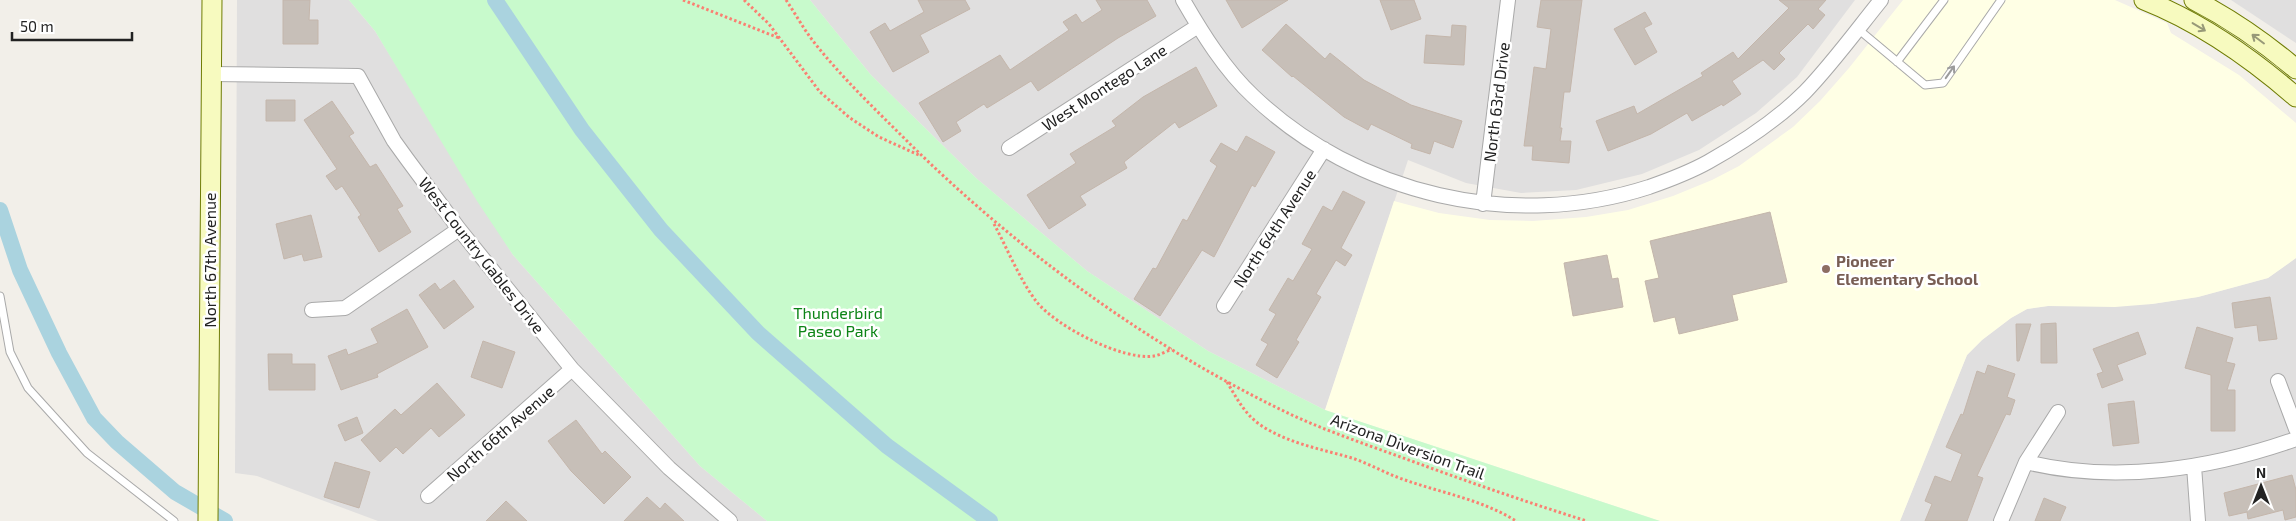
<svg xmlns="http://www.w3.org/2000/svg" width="2296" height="521" font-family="'Exo 2',sans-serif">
<rect width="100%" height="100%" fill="#f2efe9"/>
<path fill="#e0dfdf" d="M237,0H349L375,31L513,255L700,466L767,521H378L257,476L235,473Z
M810,0H1855L1797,77L1756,113L1699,150L1642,174L1576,190L1521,193L1466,183L1408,160L1325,410L1208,351L1087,271L976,178L871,75Z
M2231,0H2296V43Z
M2296,258V521H1900L1967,355L1982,340L2011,318L2027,309L2048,306L2152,304L2198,297L2268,278Z"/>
<path fill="#ffffe5" d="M1903,0H2115L2167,23L2171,33L2239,75L2296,123V258L2268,278L2198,297L2152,304L2115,307L2048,306L2027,309L2011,318L1982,340L1967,355L1900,521H1660L1325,410L1394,201L1439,213L1490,220L1533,221L1586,217L1628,210L1673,196L1712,180L1739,166L1793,127L1820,101L1849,68Z"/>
<path fill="#c8facc" d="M349,0H810L871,75L976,178L1087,271L1208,351L1325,410L1660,521H767L700,466L513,255L477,201L375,31Z"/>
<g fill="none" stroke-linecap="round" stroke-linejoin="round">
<path stroke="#aad3df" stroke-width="16" d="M495,0L582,130L661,230L758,333L887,446L990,521
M0,210L20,270L59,353L94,418L117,442L175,492L225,521"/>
</g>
<path fill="#c7bfb8" stroke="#c4b6ab" d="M283,0H310L309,20H318V44H283Z
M918,0H965L970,9L920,35L929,52L893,72L870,32L885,23L890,31L924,12Z
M1096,0H1147L1156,16L1118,38L1038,91L1031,81L987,108L984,104L956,122L961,131L943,142L919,103L1000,55L1010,70L1069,30L1063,22L1076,14L1082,23L1102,10Z
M1226,0H1288L1242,28Z
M1380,0H1414L1421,19L1391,30Z
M1541,0H1582L1570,92H1564L1560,128H1562L1560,141H1571L1569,163L1532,160L1533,146H1524L1534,67L1546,69L1551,29L1537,27Z
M1779,0H1826L1818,9L1825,15L1813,29L1808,24L1779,53L1785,59L1774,70L1763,60L1732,81L1741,94L1723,106L1722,104L1692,121L1687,113L1651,134L1608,151L1596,121L1634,106L1637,114L1703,76L1701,73L1733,52L1738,59L1789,8Z
M1645,12L1652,24L1644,28L1657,52L1635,65L1614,29Z
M1286,24L1325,59L1330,53L1364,80L1411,105L1462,121L1453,148L1434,141L1430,154L1411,148L1412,144L1371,124L1368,130L1344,117L1293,76L1292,77L1262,50Z
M1452,25L1466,26L1464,65L1424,63L1426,35L1451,37Z
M1196,67L1217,106L1179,128L1175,122L1124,162L1127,168L1080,196L1086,205L1049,229L1027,195L1076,163L1070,154L1116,126L1112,121L1143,97Z
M266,100H295V121H266Z
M332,101L354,133L349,136L370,167L376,164L403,206L397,209L411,232L379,252L358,217L361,215L342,186L336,190L326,176L337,169L304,120Z
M1246,136L1275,152L1255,187L1252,185L1214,257L1202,250L1160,316L1134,299L1153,268L1156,269L1183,219L1187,221L1217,166L1210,161L1221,143L1237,152Z
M1343,191L1365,202L1341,248L1352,255L1345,266L1336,260L1316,294L1321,297L1296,340L1299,342L1277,378L1256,365L1268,344L1261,340L1276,314L1269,310L1288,278L1293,281L1312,249L1302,244L1323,206L1332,211Z
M1770,212L1787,282L1732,295L1738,320L1679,334L1675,317L1654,322L1645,281L1659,278L1650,241Z
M311,215L322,257L304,261L302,254L284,259L276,224Z
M1607,255L1612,279L1618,278L1623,307L1573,316L1564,263Z
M454,280L474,307L444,329L419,295L435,283L440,290Z
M2270,297L2277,339L2259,341L2257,325L2235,328L2232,303Z
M407,309L428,347L377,374L378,377L341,390L328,356L346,349L348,355L378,343L371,329Z
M2056,323L2057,363H2041V324Z
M2016,324H2031L2019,361H2017Z
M2197,327L2233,338L2226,362L2235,364L2227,390H2235V431H2211V375L2185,368Z
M2138,332L2146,354L2117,365L2123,380L2102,388L2097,374L2103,372L2093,349Z
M483,341L515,352L502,388L471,377Z
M268,354H292V364H315V390H269Z
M1988,365L2015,374L2007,397L2015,400L2010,415L2006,414L1977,476L1983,478L1967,521H1925L1932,504L1925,501L1935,476L1951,482L1962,454L1946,447L1961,414L1963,415L1977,371L1985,374Z
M437,383L465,415L439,437L431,428L403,454L396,447L380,462L361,440L395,409L401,415Z
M2134,401L2139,443L2113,446L2108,404Z
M357,417L363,433L345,441L338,425Z
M576,420L602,454L605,451L631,477L604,504L571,471L548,441Z
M335,462L370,472L359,508L324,497Z
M2292,475L2296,490V517L2285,520L2283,510L2248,519L2247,512L2229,516L2224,493Z
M647,497L660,509L665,503L684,521H624Z
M2044,498L2066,507L2060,521H2035Z
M506,501L527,521H486Z"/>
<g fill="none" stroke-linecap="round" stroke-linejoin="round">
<defs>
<path id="lane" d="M1858,29L1925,85L1943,83L2001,0
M1897,62L1944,0
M0,296L10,352L28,388L87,453L174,521"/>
<path id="street" d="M1183,0C1202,33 1225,70 1253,96C1357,195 1513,231 1649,187C1669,180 1690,172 1708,162C1742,143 1777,120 1805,92C1832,64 1856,31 1881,0
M211,74L358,76L394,141L407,159L459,229L572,369L669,468L730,521
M1009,148L1198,26
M1483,204L1508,0
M1224,306L1324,149
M312,310L345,308L459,229
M2278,381L2296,429
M2026,462C2115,484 2211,469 2296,439
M2194,466L2198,521
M428,496L572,369
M2001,521L2026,462L2058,412"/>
<path id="secondary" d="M2144,0C2200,22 2251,58 2296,97
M2194,0C2231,19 2264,42 2296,69
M208,521L212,0"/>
</defs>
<use href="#lane" stroke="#a9a9a9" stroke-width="9"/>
<use href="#street" stroke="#a9a9a9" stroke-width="16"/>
<use href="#secondary" stroke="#707d05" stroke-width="21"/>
<path stroke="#fa8072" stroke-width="3" stroke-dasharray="2.5 2.5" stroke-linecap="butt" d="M683,0L779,38
M744,0L769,24L820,92L850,118L879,137L921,156
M786,0C795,13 803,28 813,41C842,78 877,111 910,144C1021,253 1151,348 1292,415C1329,432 1368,445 1406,459C1466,481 1526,502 1587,521
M994,224C1007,248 1020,280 1036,301C1055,326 1123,361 1154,356C1160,355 1167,351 1172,349
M1227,382C1236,397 1244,413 1259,424C1286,443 1321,449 1352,458C1370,464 1387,474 1405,480C1442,493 1483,500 1516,521"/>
<use href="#lane" stroke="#fff" stroke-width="7"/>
<use href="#street" stroke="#fff" stroke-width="14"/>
<use href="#secondary" stroke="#f7fabf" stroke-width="19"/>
</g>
<defs><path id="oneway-shaft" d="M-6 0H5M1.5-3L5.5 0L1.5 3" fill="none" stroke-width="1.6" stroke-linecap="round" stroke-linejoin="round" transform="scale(1.25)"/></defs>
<g stroke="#979978">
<use href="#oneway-shaft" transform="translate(2199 27) rotate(31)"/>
<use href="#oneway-shaft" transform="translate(2258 39) rotate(-143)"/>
</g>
<use stroke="#9c9c9c" href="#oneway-shaft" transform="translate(1950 72) rotate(-55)"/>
<circle fill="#8d6e63" stroke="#fff" stroke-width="2" cx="1826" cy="269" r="5"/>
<g text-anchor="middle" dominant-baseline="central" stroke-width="5" stroke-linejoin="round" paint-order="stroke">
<g font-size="16" fill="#222" stroke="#fff">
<text transform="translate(1104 87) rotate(-33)">West Montego Lane</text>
<text transform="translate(1496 102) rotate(-83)">North 63rd Drive</text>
<text transform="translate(1274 228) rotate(-57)">North 64th Avenue</text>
<text transform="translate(482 255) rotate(52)">West Country Gables Drive</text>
<text transform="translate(209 260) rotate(-90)">North 67th Avenue</text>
<text transform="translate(500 433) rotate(-41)">North 66th Avenue</text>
<text transform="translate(1408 446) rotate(20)">Arizona Diversion Trail</text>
</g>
<g font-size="16" font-weight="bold" fill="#785e54" stroke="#fff" text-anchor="start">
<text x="1836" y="260">Pioneer<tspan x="1836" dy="18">Elementary School</tspan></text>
</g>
<g font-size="16" fill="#0c8416" stroke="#fff">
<text x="838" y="312">Thunderbird<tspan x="838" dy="18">Paseo Park</tspan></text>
</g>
</g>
<g transform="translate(2261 486)" stroke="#ffffff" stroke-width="4" paint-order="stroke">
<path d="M0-4L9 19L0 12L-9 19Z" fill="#222222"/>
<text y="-8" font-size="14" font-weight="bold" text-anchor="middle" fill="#222222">N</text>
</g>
<path d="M12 32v8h120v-8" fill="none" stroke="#222222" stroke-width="2.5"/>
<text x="20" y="32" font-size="15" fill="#222222" stroke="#ffffff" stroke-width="4" paint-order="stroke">50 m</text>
</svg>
